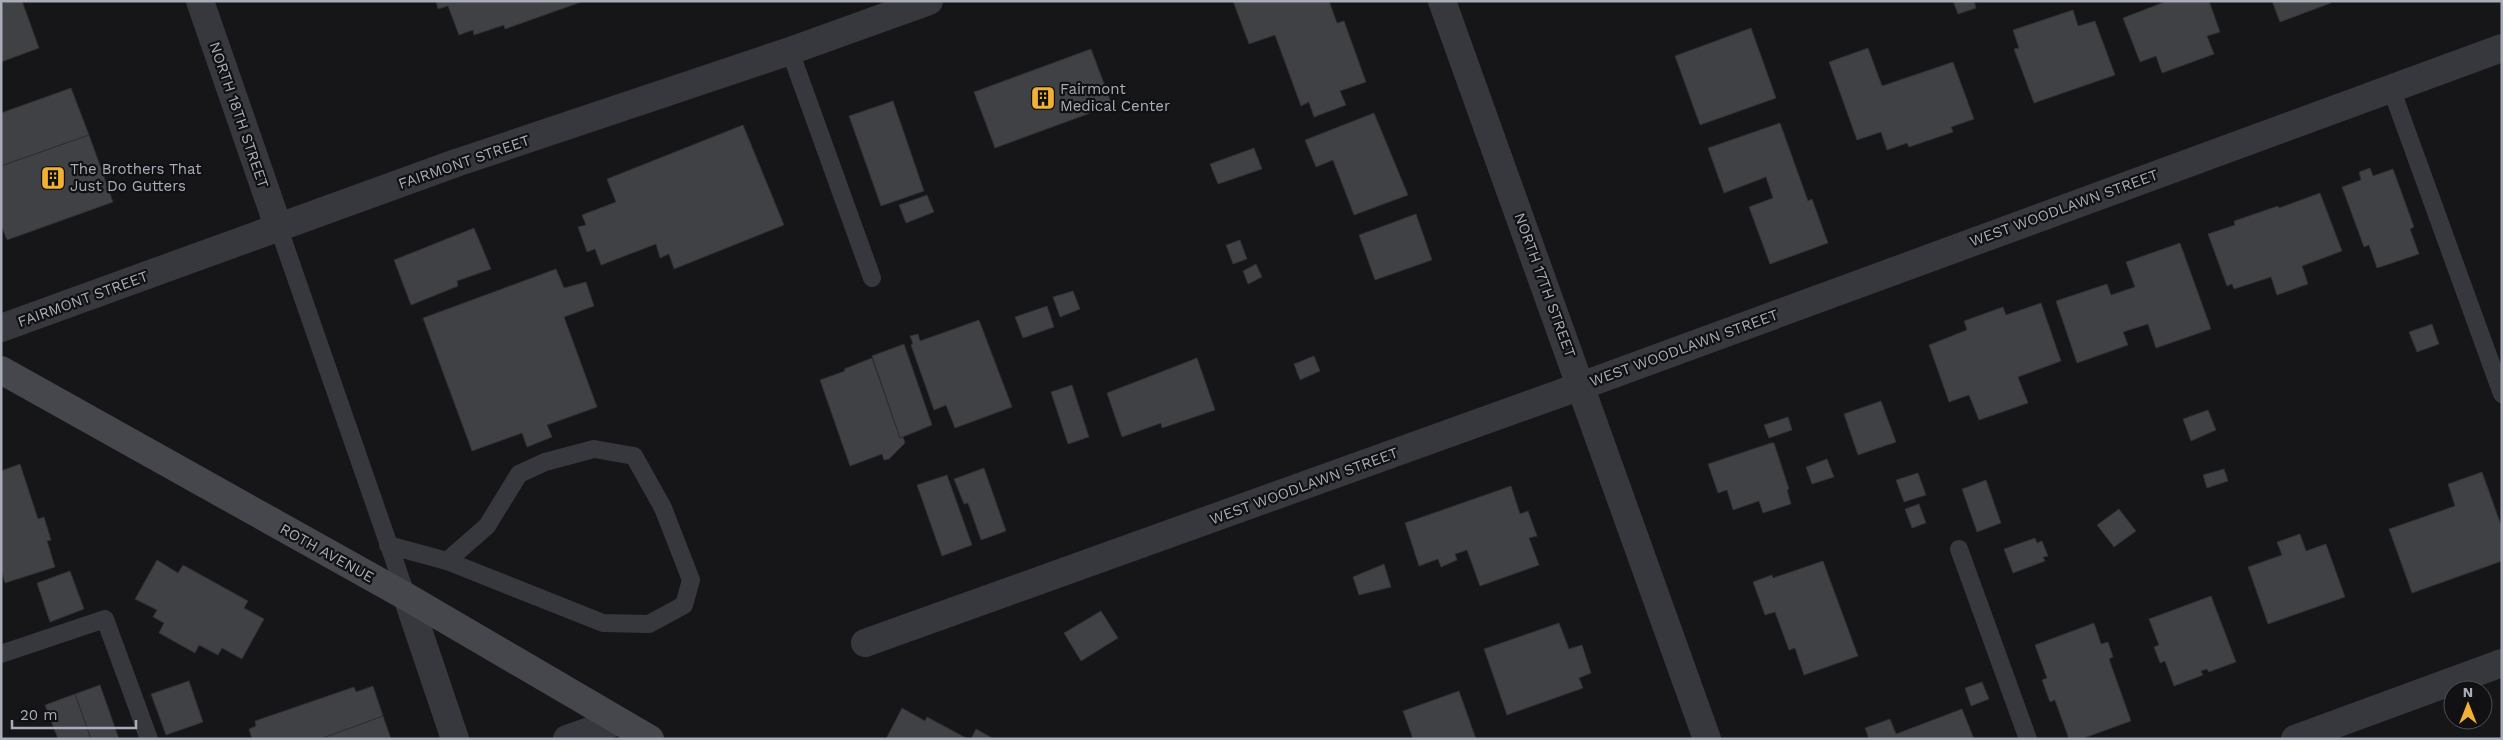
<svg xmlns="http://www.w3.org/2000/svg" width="2503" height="740" font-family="'Work Sans',sans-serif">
<rect width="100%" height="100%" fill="#161618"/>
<path fill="#404145" stroke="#303034" d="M8,1H22L39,48L1,62V4Z
M436,1H584L505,29L504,25L474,35L473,30L459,35L448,6L438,9Z
M1233,1H1329L1337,23L1344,21L1366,82L1340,91L1346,105L1314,117L1309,102L1301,106L1275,35L1249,44Z
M1953,1H1974L1976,8L1958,14Z
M2167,1H2209L2220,32L2207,36L2214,54L2162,73L2156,56L2140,62L2123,18Z
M2272,1H2330L2331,3L2280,22Z
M2073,10L2078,26L2095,21L2115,75L2034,103L2014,49L2019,48L2013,30Z
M1751,28L1776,98L1700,125L1675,56Z
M1868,48L1882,86L1953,62L1974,119L1951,127L1953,132L1909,147L1907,143L1887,150L1881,132L1857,140L1829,62Z
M1091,49L1112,105L995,148L974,92Z
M71,88L89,135L1,166V113Z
M893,101L924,191L881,206L849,116Z
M1374,113L1408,195L1354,215L1333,160L1316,167L1305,140Z
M1780,123L1808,201L1812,199L1828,243L1770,264L1749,207L1773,198L1766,177L1724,193L1708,148Z
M743,125L784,225L674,269L669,254L660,258L656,244L601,265L595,249L587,252L578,227L586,225L582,215L616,202L607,179Z
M89,135L113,202L7,240L1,225V166Z
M1254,148L1262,169L1218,184L1210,164Z
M2370,168L2373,176L2393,169L2414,227L2410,229L2419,254L2377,268L2369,245L2364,247L2342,187L2361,180L2359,172Z
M2320,193L2342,251L2302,266L2308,284L2277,295L2271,277L2234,289L2232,284L2227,286L2208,234L2235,225L2234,221L2278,206L2279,208Z
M927,195L934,212L906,223L899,205Z
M1416,214L1432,260L1375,280L1359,235Z
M474,228L491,269L457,281L458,286L411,305L394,260Z
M1240,240L1247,259L1233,264L1226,245Z
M2180,243L2211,329L2156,348L2148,324L2123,332L2128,345L2077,363L2056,301L2107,284L2111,295L2135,287L2126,262Z
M1256,264L1262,277L1248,284L1243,271Z
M556,269L564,288L586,282L594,306L564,317L597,407L547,425L552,437L527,447L522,433L472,451L423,318Z
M1073,291L1080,309L1060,317L1053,297Z
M2041,303L2061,361L2018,377L2028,403L1979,420L1969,395L1949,402L1929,345L1967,330L1964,321L2003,307L2006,315Z
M1047,306L1054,327L1023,338L1015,317Z
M979,320L1012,407L955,428L946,405L934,410L911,345L913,344L910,336L918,334L920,341Z
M2432,324L2439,344L2417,352L2409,332Z
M904,344L932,425L900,438L872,356Z
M1314,356L1320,371L1300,380L1294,364Z
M872,358L900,438L903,437L905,443L889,459L884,460L882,454L850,466L820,380L845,371L844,369Z
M1197,358L1215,410L1162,428L1161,423L1122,437L1107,393Z
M1072,385L1089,437L1068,444L1051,392Z
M1881,401L1896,442L1858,455L1844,414Z
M2208,410L2216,430L2191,441L2183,419Z
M1788,417L1792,430L1769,438L1764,425Z
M1771,443H1774L1789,489L1787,490L1791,504L1763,513L1759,501L1733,510L1727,490L1718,493L1708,464Z
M1827,459L1834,477L1812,484L1806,467Z
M20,464L38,519L44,517L51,540L47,541L55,567L5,583L1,570V471Z
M984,468L1006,531L981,540L968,503L964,504L954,479Z
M2224,469L2228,481L2207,488L2203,475Z
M2482,472L2502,528V561L2412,593L2389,529L2455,506L2448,484Z
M1918,473L1926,495L1904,502L1896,480Z
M947,475L972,545L942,556L917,485Z
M1986,480L2001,523L1977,532L1962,489Z
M1511,486L1520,514L1528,511L1537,536L1529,538L1539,565L1480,586L1467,550L1455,554L1457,560L1441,567L1438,559L1419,566L1405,523Z
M1919,504L1926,523L1912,528L1905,509Z
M2119,509L2136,531L2114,547L2097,525Z
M2300,534L2306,551L2326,544L2345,597L2268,624L2248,567L2282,555L2277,542Z
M2035,538L2037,543L2042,541L2048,556L2043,557L2045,561L2013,573L2004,549Z
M157,560L178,573L183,565L248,601L244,608L264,619L242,659L222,648L218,655L199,645L195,653L159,633L164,623L153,617L157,610L135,599Z
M1823,561L1858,656L1804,675L1795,648L1789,650L1775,612L1765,615L1753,582L1772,575L1773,578Z
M1384,564L1391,587L1359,595L1353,577Z
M70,571L84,609L50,622L37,583Z
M2211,596L2236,662L2209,672L2207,669L2201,671L2203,675L2174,686L2165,661L2160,663L2154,647L2159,645L2149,619Z
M1101,611L1118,638L1081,661L1064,633Z
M1559,623L1569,649L1582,645L1591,673L1579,678L1583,688L1507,715L1484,649Z
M2094,623L2101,644L2108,642L2113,657L2109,659L2131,721L2081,739H2069L2055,700L2050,702L2042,680L2047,678L2035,645Z
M189,681L203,722L166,735L151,694Z
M1982,682L1989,699L1971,706L1965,688Z
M100,685L119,739H91L75,694Z
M373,686L383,716L320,739H252L249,729L256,726L255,721L354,687L356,692Z
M1459,691L1476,739H1413L1403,711Z
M75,694L91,739H58L45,705Z
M902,708L925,721L927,717L968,739H886Z
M1962,709L1974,739H1869L1865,728L1890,719L1896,734Z
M383,716L391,739H320Z
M976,729L994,739H971Z"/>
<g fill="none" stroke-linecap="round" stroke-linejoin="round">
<path stroke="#37383d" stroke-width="18" d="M790,51L872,278
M2391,88L2502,394
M279,229L407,597
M388,545L447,561L603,623L649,624L684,605L691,580L663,508L634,456L594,449L545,462L519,474L487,526L447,561
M1959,549L2028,739
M1,654L105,619L149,739"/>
<path stroke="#37383d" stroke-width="28" d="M200,1L279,229
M1442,1L1707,739
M1,328L456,163L790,51L929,1
M407,597L455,739
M865,643L1581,386L2502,48
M567,739L618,721
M2295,739L2502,663"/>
<path stroke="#45474d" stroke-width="28" d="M1,370L407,597L650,739"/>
</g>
<defs>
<symbol id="building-square" viewBox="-11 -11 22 22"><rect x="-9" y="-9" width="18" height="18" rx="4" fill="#f2b134" stroke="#111113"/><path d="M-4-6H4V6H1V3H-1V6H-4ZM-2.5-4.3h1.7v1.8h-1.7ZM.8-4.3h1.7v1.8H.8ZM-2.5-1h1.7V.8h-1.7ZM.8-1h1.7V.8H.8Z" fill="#111"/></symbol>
</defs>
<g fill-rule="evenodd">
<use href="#building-square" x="1029" y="84" width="28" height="28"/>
<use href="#building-square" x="39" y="164" width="28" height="28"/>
</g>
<g text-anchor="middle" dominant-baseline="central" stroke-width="4.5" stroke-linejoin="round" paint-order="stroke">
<g font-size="15" fill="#a8adb8" stroke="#111113" text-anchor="start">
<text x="1060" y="89">Fairmont<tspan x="1060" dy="17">Medical Center</tspan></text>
<text x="70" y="169">The Brothers That<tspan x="70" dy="17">Just Do Gutters</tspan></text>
</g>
<g font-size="15" fill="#a8adb8" stroke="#111113">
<text transform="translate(239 115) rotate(71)">NORTH 18TH STREET</text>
<text transform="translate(464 162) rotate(-19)">FAIRMONT STREET</text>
<text transform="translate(2064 208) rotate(-20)">WEST WOODLAWN STREET</text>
<text transform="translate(1545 285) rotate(70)">NORTH 17TH STREET</text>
<text transform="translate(83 299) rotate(-20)">FAIRMONT STREET</text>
<text transform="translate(1684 348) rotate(-20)">WEST WOODLAWN STREET</text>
<text transform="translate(1304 486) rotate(-20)">WEST WOODLAWN STREET</text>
<text transform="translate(327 553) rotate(29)">ROTH AVENUE</text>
</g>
</g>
<rect width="2503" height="740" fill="none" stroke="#a8adb8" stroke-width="5"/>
<g transform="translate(2468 705)"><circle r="24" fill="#111113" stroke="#4d4f55"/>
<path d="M0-4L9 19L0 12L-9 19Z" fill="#f2b134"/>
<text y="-8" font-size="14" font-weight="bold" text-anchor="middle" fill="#a8adb8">N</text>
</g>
<path d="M12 720v8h124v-8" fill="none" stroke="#a8adb8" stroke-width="2.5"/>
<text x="20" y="720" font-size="15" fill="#a8adb8" stroke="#111113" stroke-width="4" paint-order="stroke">20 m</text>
</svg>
